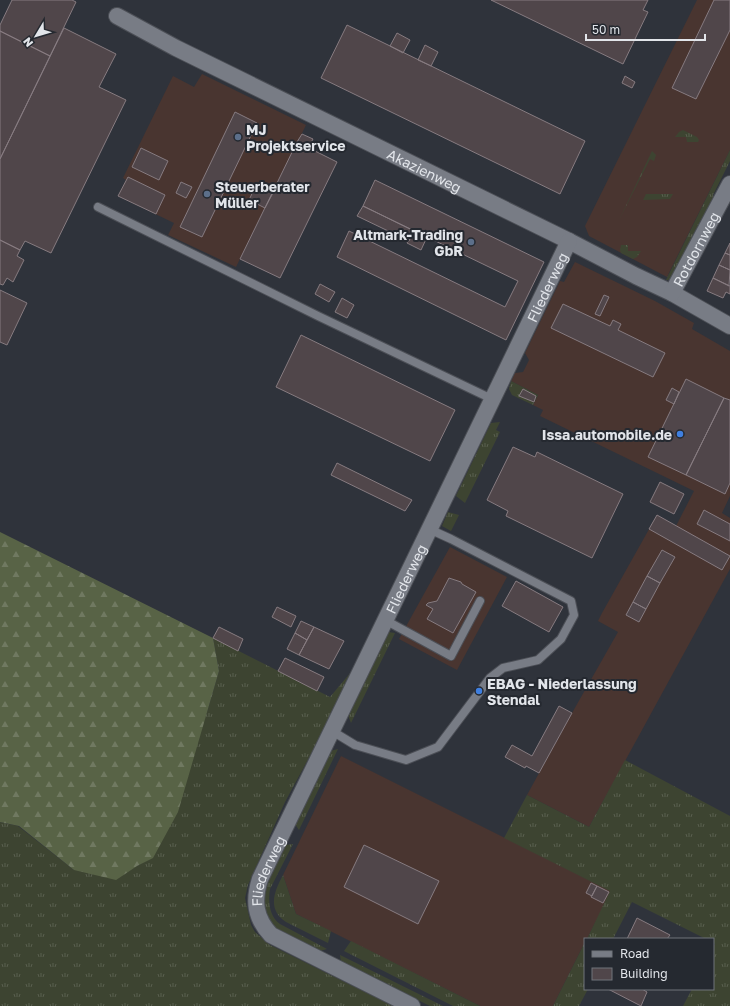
<svg xmlns="http://www.w3.org/2000/svg" width="730" height="1006" font-family="'Golos Text',sans-serif">
<defs>
<pattern id="grass-tufts" width="24" height="20" patternUnits="userSpaceOnUse"><rect width="24" height="20" fill="#3d4431"/><path d="M3 7l-1-3M5 7V3M7 7l1-3M15 17l-1-3M17 17v-4M19 17l1-3" fill="none" stroke="#595f4f"/></pattern>
<pattern id="forest-firs" width="22" height="20" patternUnits="userSpaceOnUse"><rect width="22" height="20" fill="#586346"/><path d="M5 1l3.5 6h-7zM16 11l3.5 6h-7z" fill="#707961"/></pattern>
</defs>
<rect width="100%" height="100%" fill="#2f333b"/>
<path fill="#493530" d="M697,0H730V150L667,277L589,236L585,226Z
M202,74L306,125L236,267L168,235L174,223L118,196L126,180L123,178L173,76L194,87Z
M575,262L655,301L694,323L692,329L730,351V496L722,513L730,518V569L589,827L527,795L572,713L618,632L598,621L602,613L657,515L676,526L694,491L540,416L543,410L533,405L538,395L511,381L515,373L523,372L529,360L525,353L560,281L564,282Z
M450,547L507,577L457,670L399,639Z
M341,756L611,891L587,939H585V942L553,1006H480L296,914L283,875Z"/>
<path fill="url(#grass-tufts)" d="M683,130L697,137L699,140L698,142H687L686,137H675L679,132Z
M730,150V161L713,195L715,201L713,206L706,211L693,235L695,242L670,280H666Z
M652,151L656,155L654,161L650,159L619,220Z
M646,194H673L670,199L643,200Z
M621,245H628V251H641L637,257L633,259L621,253L620,250Z
M511,381L538,395L533,405L512,395L509,389Z
M500,422L496,430L500,432L465,503L456,496L491,423Z
M448,512L459,515L451,531L442,526Z
M388,632L395,633L351,723L348,715Z
M213,638L330,697L351,672L325,728L285,802L248,885L245,898L251,925L255,932L270,945L393,1006H0V822L18,826L74,870L137,866L153,857L207,712L219,671Z
M338,749L299,830L295,824L330,751Z
M625,760L730,816V1006H683L692,989H713V947L715,944L713,943V939H706L632,902L613,939H587L610,891L504,838L527,795L589,827Z
M293,844L270,889C268,901 269,916 280,924L327,949L320,951L276,929L268,918L265,910L263,893L265,883L285,845Z
M283,875L296,914L331,931L328,943L286,922C267,909 274,892 283,875Z
M351,941L480,1006H453L344,951Z
M585,942V989H588L579,1006H553Z
M340,955L443,1006H430L341,962Z"/>
<path fill="url(#forest-firs)" d="M0,532L213,638L219,671L178,812L153,858L137,866L116,880L74,870L19,826L0,822Z"/>
<path fill="#50464a" stroke="#867b80" d="M12,0H72L76,2L50,56L0,31V25Z
M491,0H648L643,10L648,12L623,64Z
M714,0H730V30L696,99L672,88Z
M347,25L585,141L560,194L321,78Z
M64,28L116,54L99,87L126,100L51,253L25,241L20,250L0,240V159Z
M0,31L50,56L0,159Z
M397,33L410,40L403,53L390,46Z
M425,45L438,52L431,66L418,60Z
M625,76L635,82L632,88L622,83Z
M235,112L257,123L202,237L180,227Z
M302,134L313,139L308,148L297,142Z
M297,142L337,162L280,278L240,259Z
M141,148L168,161L159,180L132,167Z
M128,177L165,195L156,214L118,196Z
M375,180L544,262L506,340L337,257L349,231L505,307L518,281L363,206Z
M181,182L192,187L186,198L176,193Z
M257,183L274,191L265,208L249,200Z
M363,206L414,231L409,241L357,216Z
M414,231L427,237L421,250L407,243Z
M0,240L20,250L17,256L24,260L13,282L7,278L3,285L0,284Z
M730,243V255L725,253Z
M725,253L730,255V270L719,265Z
M719,265L730,270L729,286L713,278Z
M713,278L730,286V294L726,292L723,298L707,291Z
M320,284L335,292L329,302L315,294Z
M0,290L27,303L7,345L0,342Z
M604,295L609,297L600,316L595,314Z
M342,298L354,305L347,318L335,312Z
M563,304L610,326L613,320L621,324L618,330L665,353L653,377L551,328Z
M301,335L455,410L430,461L276,387Z
M686,379L724,398L686,475L648,457Z
M672,388L679,392L674,404L666,400Z
M523,389L536,396L534,402L519,396Z
M724,398L730,400V483L725,494L686,475Z
M513,447L535,457L537,452L623,494L592,558L506,516L508,511L487,500Z
M337,463L412,500L405,511L331,475Z
M660,482L684,494L674,514L650,502Z
M704,510L730,524V541L697,524Z
M657,515L730,556L722,570L649,529Z
M662,550L675,557L660,583L647,576Z
M647,576L660,583L646,609L633,602Z
M449,578L461,582L462,584L476,592L453,633L427,619L433,609L426,605L428,603L437,601Z
M516,581L563,607L549,632L502,606Z
M633,602L646,609L639,622L626,615Z
M277,607L296,616L291,627L272,617Z
M301,621L314,627L307,640L295,633Z
M219,627L243,639L238,651L213,638Z
M314,627L344,641L329,669L299,655Z
M295,633L307,640L299,655L287,649Z
M285,658L324,677L317,691L278,671Z
M559,706L572,713L539,773L526,766L525,768L505,757L512,745L532,756Z
M364,845L439,881L418,924L344,887Z
M591,883L597,886L592,896L586,893Z
M597,886L609,892L603,903L591,897Z
M637,918L670,935L667,939H627Z
M608,989H642L647,992L641,1006Z"/>
<g fill="none" stroke-linecap="round" stroke-linejoin="round">
<defs>
<path id="lane" d="M98,207L318,316L492,399
M385,620L451,656L480,601
M332,731L355,745L406,760L438,747L490,678L503,668L538,660L561,639L574,615L571,601L451,539L429,529"/>
<g id="street">
<path id="s1" d="M117,16L176,48L569,241L636,276L672,293L730,326"/>
<path id="s2" d="M672,293L730,184"/>
<path id="s3" d="M412,1006L271,935C255,918 253,901 260,879L569,241"/>
</g>
</defs>
<use href="#lane" stroke="#4c4f56" stroke-width="10"/>
<use href="#street" stroke="#4c4f56" stroke-width="18"/>
<use href="#lane" stroke="#787c85" stroke-width="8"/>
<use href="#street" stroke="#787c85" stroke-width="16"/>
</g>
<g fill="#5c6f8a" stroke="#252930" stroke-width="1.5">
<circle cx="238" cy="137" r="4"/>
<circle cx="207" cy="194" r="4"/>
<circle cx="471" cy="242" r="4"/>
</g>
<g fill="#3f7fe0" stroke="#252930" stroke-width="1.5">
<circle cx="680" cy="434" r="4"/>
<circle cx="479" cy="691" r="4"/>
</g>
<g text-anchor="middle" dominant-baseline="central" stroke-width="4" stroke-linejoin="round" paint-order="stroke">
<g font-size="14" font-weight="bold" fill="#e2e5ea" stroke="#252930" text-anchor="start">
<text x="246" y="129">MJ<tspan x="246" dy="16">Projektservice</tspan></text>
<text x="215" y="186">Steuerberater<tspan x="215" dy="16">Müller</tspan></text>
<text x="463" y="234" text-anchor="end">Altmark-Trading<tspan x="463" dy="16">GbR</tspan></text>
<text x="672" y="434" text-anchor="end">Issa.automobile.de</text>
<text x="487" y="683">EBAG - Niederlassung<tspan x="487" dy="16">Stendal</tspan></text>
</g>
<g font-size="14" fill="#e2e5ea" stroke="#252930">
<text stroke="none"><textPath href="#s1" startOffset="344">Akazienweg</textPath></text>
<text stroke="none"><textPath href="#s2" startOffset="50">Rotdornweg</textPath></text>
<text stroke="none"><textPath href="#s3" startOffset="876">Fliederweg</textPath></text>
<text stroke="none"><textPath href="#s3" startOffset="552">Fliederweg</textPath></text>
<text stroke="none"><textPath href="#s3" startOffset="228">Fliederweg</textPath></text>
</g>
</g>
<rect x="584" y="938" width="130" height="52" fill="#252930" stroke="#71747a"/>
<rect x="592" y="951" width="20" height="6" fill="#787c85" stroke="#71747a"/>
<text x="620" y="958" font-size="12" fill="#e2e5ea">Road</text>
<rect x="592" y="968" width="20" height="12" fill="#50464a" stroke="#71747a"/>
<text x="620" y="978" font-size="12" fill="#e2e5ea">Building</text>
<g transform="translate(36 36) rotate(232)" stroke="#252930" stroke-width="3" paint-order="stroke">
<path d="M0-3L7 15L0 10L-7 15Z" fill="#e2e5ea"/>
<text y="-6" font-size="11" font-weight="bold" text-anchor="middle" fill="#e2e5ea">N</text>
</g>
<path d="M586 34v6h119v-6" fill="none" stroke="#e2e5ea" stroke-width="2"/>
<text x="592" y="34" font-size="12" fill="#e2e5ea" stroke="#252930" stroke-width="3" paint-order="stroke">50 m</text>
</svg>
